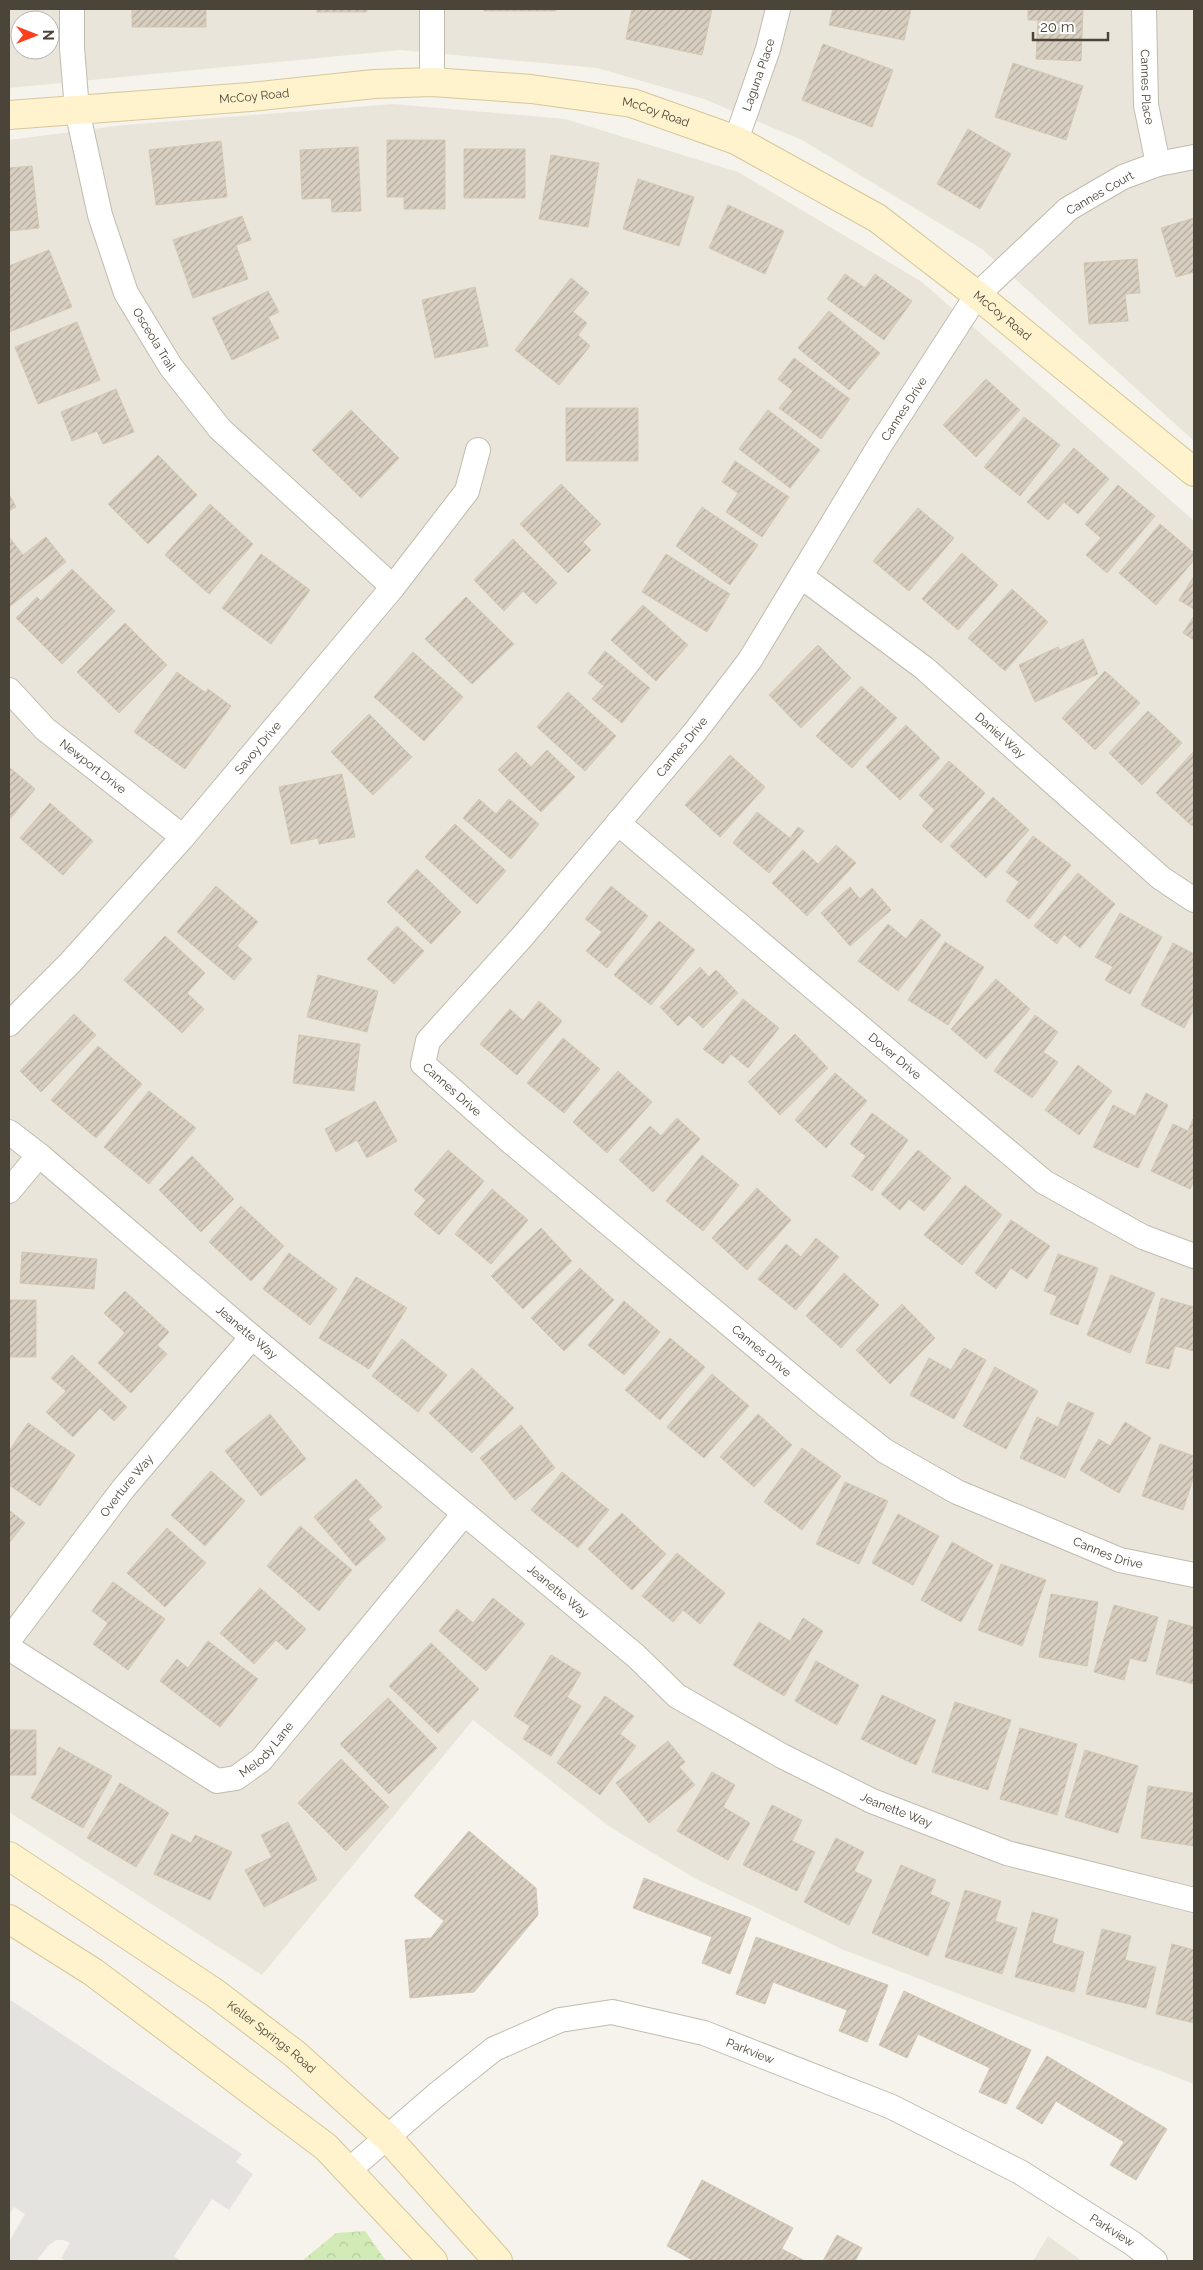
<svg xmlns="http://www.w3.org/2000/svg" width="1203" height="2270" font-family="Raleway,sans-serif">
<defs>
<pattern id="park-crowns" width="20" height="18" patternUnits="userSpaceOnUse" patternTransform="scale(1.25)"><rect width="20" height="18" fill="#d2eab5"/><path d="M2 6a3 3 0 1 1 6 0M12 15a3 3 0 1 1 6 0" fill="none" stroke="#b6ca9c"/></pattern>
<pattern id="building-hatch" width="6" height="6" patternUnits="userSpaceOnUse" patternTransform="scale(1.25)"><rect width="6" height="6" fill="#d8cfc1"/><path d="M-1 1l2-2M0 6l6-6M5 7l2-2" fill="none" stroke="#b1aa9e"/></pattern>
</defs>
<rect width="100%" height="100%" fill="#f6f3ec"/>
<path fill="#eae5da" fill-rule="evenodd" d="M9,9H1194V441L982,249L802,140L704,99L597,68L401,50L9,88ZM20,20H50V50H20Z
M394,104L565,119L738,172L922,282L1194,521V2084L844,1950L696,1879L610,1827L473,1720L262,1975L9,1812V140L124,125Z
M1048,2236L1082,2261H1033Z"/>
<path fill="url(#park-crowns)" d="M365,2231L386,2261H302L336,2233Z"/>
<path fill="#e5e3e0" d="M9,1999L242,2154L236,2162L253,2174L229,2210L212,2199L174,2256L181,2261H65L61,2258L70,2243L64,2240H56L49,2245L36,2261H9V2242L25,2214L14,2207L9,2215Z"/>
<path fill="url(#building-hatch)" stroke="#d3c7b4" d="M132,9H206V27H132Z
M317,9H367V12H317Z
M484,9H556V11H484Z
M632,9H712L702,55L626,39Z
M833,9H911L904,40L829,25Z
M1028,9H1083L1081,61L1036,59L1038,20H1028Z
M823,44L893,70L872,127L802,100Z
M1013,63L1083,86L1066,140L995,117Z
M968,129L1011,154L980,209L937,184Z
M387,140H445V209H404V197H387Z
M221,141L227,197L156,205L149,150Z
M358,147L361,211L332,212L331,198L302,199L300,150Z
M464,149H525V198H464Z
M551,155L599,163L588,227L539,219Z
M32,166L39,228L9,231V168Z
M638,179L694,197L679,246L623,229Z
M728,205L784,231L765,274L709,248Z
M242,216L251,240L236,245L248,279L193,298L173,240Z
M1194,218V272L1176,277L1161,228Z
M49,250L72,307L9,332V266Z
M1137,259L1140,293L1125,294L1128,321L1089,324L1084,263Z
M845,274L865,288L875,274L912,301L884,340L827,299Z
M571,278L589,293L573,312L587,323L578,335L590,346L559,385L515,350Z
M475,287L488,346L435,358L422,300Z
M268,291L279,312L268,317L279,338L232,360L212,318Z
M829,311L880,353L849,390L798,348Z
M77,322L100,380L38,404L15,347Z
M794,358L850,399L821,439L779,408L793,391L778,379Z
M986,379L1020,410L976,457L943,425Z
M116,389L134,432L103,444L97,431L72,441L61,412Z
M566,408H638V461H566Z
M351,410L399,458L361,498L312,450Z
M768,410L820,450L790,488L739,449Z
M1024,417L1060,445L1020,496L984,467Z
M1074,448L1109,479L1078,514L1064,502L1048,520L1027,502Z
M158,455L197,495L148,544L108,504Z
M735,461L789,497L762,537L726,512L738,493L722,482Z
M561,484L601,524L583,542L591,550L568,573L520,524Z
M1118,485L1155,516L1107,573L1086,555L1101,538L1085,524Z
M9,494L16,507L9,511Z
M210,504L253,544L209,594L165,555Z
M702,507L758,545L730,585L676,546Z
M918,508L954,538L909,591L873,561Z
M1160,524L1194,553V560L1156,605L1119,573Z
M9,537L23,555L46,537L66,562L9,607Z
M513,539L557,583L536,604L523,591L504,611L474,580Z
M962,553L998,585L958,630L922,599Z
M261,554L310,590L271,644L222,608Z
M666,554L730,594L707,632L642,592Z
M72,569L115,611L62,664L16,618L37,597L41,601Z
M1194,576V609L1179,600Z
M1012,589L1048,622L1005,671L968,638Z
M466,597L514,644L472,684L425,639Z
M643,605L688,645L656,681L611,640Z
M1194,616V640L1183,633Z
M125,623L167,665L119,713L77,672Z
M1083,639L1098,674L1035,702L1019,665L1058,647L1060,650Z
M818,645L851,678L801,728L769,695Z
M605,651L650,688L622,723L592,699L604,686L588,673Z
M413,652L463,697L424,741L374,697Z
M1105,671L1140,703L1095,750L1062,718Z
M177,672L206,693L208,689L231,706L185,769L134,732Z
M861,686L897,718L852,768L816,736Z
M568,692L616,736L585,771L537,727Z
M1148,711L1182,743L1142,785L1109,753Z
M369,714L412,757L373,795L331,752Z
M906,725L940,758L900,800L866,767Z
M547,750L575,777L541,812L498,770L516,752L531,767Z
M1194,751V824L1192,826L1156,793Z
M730,755L765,787L720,837L685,805Z
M949,761L985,793L941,843L922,826L935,810L919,795Z
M9,767L35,789L9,820Z
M342,774L355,837L319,844L318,838L291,844L279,787Z
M993,797L1029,830L986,878L950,846Z
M479,799L496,814L509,799L539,824L511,859L463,818Z
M50,803L93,841L63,875L20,838Z
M757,812L790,838L798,827L804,831L769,873L733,843Z
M455,824L506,871L477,904L425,857Z
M1033,836L1071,865L1029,919L1006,901L1019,882L1006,872Z
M836,845L856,863L807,916L772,883L803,850L818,864Z
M417,869L461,912L431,944L387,902Z
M1078,873L1115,904L1080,948L1064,934L1057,944L1034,926Z
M216,886L258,922L237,946L252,959L234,980L177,932Z
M611,886L648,916L607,968L586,951L602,932L585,919Z
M850,887L860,899L872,888L891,910L850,946L821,913Z
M1120,913L1162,937L1130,994L1105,980L1113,967L1095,957Z
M921,919L941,935L898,991L858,961L888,924L906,939Z
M659,921L695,950L651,1005L614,975Z
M397,926L424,951L394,984L367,959Z
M165,936L205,973L187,993L204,1009L182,1033L124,980Z
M945,942L984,967L948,1025L908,1000Z
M1173,943L1194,954V1009L1184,1028L1141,1005Z
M700,967L709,977L716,970L738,993L703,1028L689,1015L678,1026L660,1007Z
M318,975L378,991L367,1032L307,1017Z
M996,979L1030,1009L986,1059L951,1029Z
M743,999L779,1028L748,1068L731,1054L723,1064L703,1049Z
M539,1001L562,1021L517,1075L480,1044L510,1009L523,1021Z
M74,1014L96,1035L41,1092L20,1071Z
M1035,1015L1058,1032L1043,1052L1058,1062L1032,1098L994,1071Z
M795,1034L828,1068L780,1115L748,1082Z
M299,1035L360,1044L354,1091L293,1083Z
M563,1038L600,1069L564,1113L527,1083Z
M98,1046L142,1084L96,1138L51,1100Z
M1078,1065L1112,1091L1079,1135L1045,1110Z
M618,1071L652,1102L607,1153L573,1122Z
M835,1073L867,1101L826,1148L795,1120Z
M149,1091L196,1128L149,1184L104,1147Z
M1146,1093L1168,1105L1138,1168L1093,1147L1113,1105L1135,1116Z
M375,1101L397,1141L367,1158L357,1140L336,1152L325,1129Z
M872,1113L908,1140L872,1191L852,1176L866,1156L850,1144Z
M677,1118L700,1139L653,1192L619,1160L650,1126L661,1136Z
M1193,1119L1194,1180L1190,1189L1151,1171L1173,1124L1188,1131Z
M448,1150L484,1181L439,1235L414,1214L426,1200L414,1190Z
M918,1150L951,1178L924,1211L909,1199L900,1210L881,1194Z
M702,1155L739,1185L703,1231L666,1201Z
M192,1156L234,1199L201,1232L159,1190Z
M965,1185L1002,1215L962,1265L924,1235Z
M757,1188L791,1220L747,1270L712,1238Z
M492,1189L528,1220L491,1264L455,1234Z
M241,1206L284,1246L251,1281L209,1242Z
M1011,1220L1050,1246L1027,1279L1011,1268L996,1289L975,1273Z
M541,1228L572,1261L523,1309L491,1276Z
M816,1238L839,1257L796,1310L758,1279L786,1244L801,1257Z
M22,1252L97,1259L94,1289L20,1283Z
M289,1253L337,1289L310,1325L263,1289Z
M1058,1254L1098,1268L1078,1325L1050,1314L1057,1296L1044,1291Z
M580,1268L614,1300L564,1351L531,1318Z
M844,1273L879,1305L841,1348L806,1316Z
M1111,1275L1155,1293L1130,1353L1087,1335Z
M356,1277L407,1308L369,1369L319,1338Z
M125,1291L169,1332L157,1345L167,1354L131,1393L98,1363L125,1333L104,1313Z
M1161,1298L1194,1307V1351L1175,1346L1169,1369L1146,1363Z
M9,1300H36V1357H9Z
M624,1301L660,1332L624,1375L588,1345Z
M902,1304L935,1338L890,1384L856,1350Z
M670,1338L705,1367L660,1420L625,1390Z
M402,1339L447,1375L418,1412L372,1376Z
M964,1348L986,1360L954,1419L910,1395L929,1358L951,1370Z
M72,1355L127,1407L114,1421L100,1408L73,1437L46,1412L66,1391L51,1378Z
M995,1367L1038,1391L1006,1449L963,1426Z
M472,1368L514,1408L472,1453L429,1413Z
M712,1374L749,1406L704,1458L667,1427Z
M1068,1402L1094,1413L1065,1478L1020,1458L1037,1417L1058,1427Z
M270,1414L306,1459L261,1496L225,1451Z
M758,1414L792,1445L754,1487L720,1457Z
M1125,1422L1151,1438L1119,1493L1080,1470L1099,1439L1110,1446Z
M28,1423L75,1455L40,1506L9,1485V1451Z
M521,1425L555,1468L515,1500L480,1458Z
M1160,1444L1194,1456V1476L1183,1510L1142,1496Z
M802,1448L841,1476L802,1530L764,1502Z
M211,1471L245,1501L205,1546L171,1515Z
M562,1472L609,1510L578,1548L531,1510Z
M356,1479L382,1507L368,1519L386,1539L356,1566L314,1517Z
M845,1482L888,1501L859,1564L816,1544Z
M9,1510L25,1523L9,1543Z
M622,1513L666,1554L632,1590L588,1549Z
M898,1514L939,1536L913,1585L872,1563Z
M300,1526L352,1570L319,1611L267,1566Z
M167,1528L206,1563L165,1607L127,1573Z
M952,1542L993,1565L961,1622L921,1600Z
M677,1553L725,1593L700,1624L683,1610L673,1622L642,1596Z
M1001,1564L1046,1580L1022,1646L978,1630Z
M113,1582L165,1619L128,1670L93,1644L108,1623L92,1611Z
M260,1588L306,1629L287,1650L276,1640L254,1664L220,1633Z
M1051,1594L1098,1602L1087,1666L1039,1657Z
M493,1598L525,1624L486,1671L439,1631L457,1609L473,1623Z
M1114,1605L1158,1617L1146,1662L1130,1658L1124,1680L1094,1672Z
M803,1618L823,1631L784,1696L733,1665L759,1622L790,1641Z
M1169,1620L1194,1627V1684L1156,1674Z
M208,1641L258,1679L220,1727L160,1681L177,1659L188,1668Z
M431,1643L479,1689L438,1733L389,1686Z
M551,1655L581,1673L567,1697L581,1706L551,1756L523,1739L530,1726L514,1716Z
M816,1661L859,1685L837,1725L795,1701Z
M882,1695L936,1720L916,1765L861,1739Z
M605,1696L634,1716L620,1734L636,1746L600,1795L557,1763Z
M388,1698L437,1748L389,1794L340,1744Z
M955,1702L1011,1720L988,1790L932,1772Z
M1020,1728L1077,1744L1057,1815L1000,1799Z
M9,1730H36V1775H9Z
M668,1741L685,1762L679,1767L695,1785L649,1823L616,1783Z
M59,1747L112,1776L83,1828L31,1798Z
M1085,1750L1138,1766L1118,1833L1065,1817Z
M341,1759L389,1807L346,1851L298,1803Z
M712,1772L735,1785L723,1807L750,1823L728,1860L677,1831Z
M120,1783L169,1813L136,1867L87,1838Z
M1148,1786L1194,1793V1846L1141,1838Z
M772,1805L802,1820L792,1841L815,1852L797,1891L743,1865Z
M288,1822L317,1880L264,1907L245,1870L272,1857L261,1835Z
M469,1831L536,1888L538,1915L474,1992L410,1998L405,1940L431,1938L444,1921L414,1896Z
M172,1834L191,1843L195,1835L232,1852L210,1900L154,1874Z
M836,1838L864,1852L854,1871L872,1880L849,1925L804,1902Z
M901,1865L936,1880L930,1894L950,1903L928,1956L872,1933Z
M644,1878L751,1918L730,1974L702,1963L712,1937L633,1908Z
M965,1890L1001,1901L995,1921L1017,1928L1002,1974L945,1957Z
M1032,1912L1058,1919L1052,1943L1084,1952L1074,1992L1015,1977Z
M1102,1929L1131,1936L1125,1960L1156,1967L1146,2008L1086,1994Z
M756,1937L888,1985L867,2042L839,2031L847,2010L773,1982L765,2004L736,1994Z
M1172,1944L1194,1950V2023L1156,2014Z
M904,1991L1031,2050L1006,2104L979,2092L990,2068L918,2034L907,2058L879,2045Z
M1047,2056L1167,2129L1136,2180L1110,2165L1124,2142L1056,2101L1042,2124L1016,2108Z
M702,2180L793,2228L775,2261H694L667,2246Z
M837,2235L862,2248L855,2261H823Z
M782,2249L805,2261H775Z"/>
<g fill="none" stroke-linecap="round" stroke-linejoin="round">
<defs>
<g id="street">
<path id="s1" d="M72,9V48L77,110L100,215L126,293L171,367L220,429L393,587"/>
<path id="s2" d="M1144,9L1146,105L1158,164"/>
<path d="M432,82V9"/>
<path id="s3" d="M736,140L768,49L778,9"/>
<path id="s4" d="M1194,157L1158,164L1123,177L1068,209L977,295L880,445L750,660L695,732L521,938L428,1041L423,1064L510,1141L826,1405L885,1451L957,1492L1120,1560L1194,1575"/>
<path id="s5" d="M802,577L924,668L1161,878L1194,900"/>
<path id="s6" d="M9,690L45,729L183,837"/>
<path id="s7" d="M618,823L1044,1182L1143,1237L1194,1256"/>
<path id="s8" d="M9,1024L70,963L183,837L393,587L467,491L478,450"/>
<path id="s9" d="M9,1132L39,1155L252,1337L636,1656L677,1696L782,1756L872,1801L1007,1853L1194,1900"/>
<path d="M9,1191L39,1155"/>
<path id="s10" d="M9,1640L123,1489L252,1337"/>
<path id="s11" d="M9,1648L217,1781L236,1778L261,1760L464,1514"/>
<path id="s12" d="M348,2171L435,2096L494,2049L560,2020L612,2012L704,2033L892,2107L1020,2172L1132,2243L1155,2261"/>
</g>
<g id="secondary">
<path id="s13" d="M9,115L250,97L374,84L432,82L531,89L632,103L736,140L877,218L977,295L1194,472"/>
<path id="s14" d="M9,1856L215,1993L295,2054L387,2137L498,2261"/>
<path d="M9,1919L93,1972L326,2147L433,2261"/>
</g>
</defs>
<use href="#street" stroke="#c2bbae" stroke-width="26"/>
<use href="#secondary" stroke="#d6c79b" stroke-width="30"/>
<use href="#street" stroke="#fff" stroke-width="24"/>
<use href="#secondary" stroke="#fff3cd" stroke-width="28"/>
</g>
<g text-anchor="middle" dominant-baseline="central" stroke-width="4" stroke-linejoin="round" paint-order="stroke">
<g font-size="12" fill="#4b4439" stroke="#fff">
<text stroke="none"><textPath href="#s3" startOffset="69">Laguna Place</textPath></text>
<text stroke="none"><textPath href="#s2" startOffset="78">Cannes Place</textPath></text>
<text stroke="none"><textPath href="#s13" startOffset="246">McCoy Road</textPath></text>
<text stroke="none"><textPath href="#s13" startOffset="651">McCoy Road</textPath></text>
<text transform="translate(1100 193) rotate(-30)">Cannes Court</text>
<text stroke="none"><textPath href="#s13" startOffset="1056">McCoy Road</textPath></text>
<text stroke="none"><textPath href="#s1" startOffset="345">Osceola Trail</textPath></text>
<text transform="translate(904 409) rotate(-57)">Cannes Drive</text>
<text stroke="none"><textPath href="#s5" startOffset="254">Daniel Way</textPath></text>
<text stroke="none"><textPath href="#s8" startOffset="372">Savoy Drive</textPath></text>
<text transform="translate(682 747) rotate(-51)">Cannes Drive</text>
<text stroke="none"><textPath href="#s6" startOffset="114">Newport Drive</textPath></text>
<text stroke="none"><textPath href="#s7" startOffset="362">Dover Drive</textPath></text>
<text stroke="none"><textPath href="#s4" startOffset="1254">Cannes Drive</textPath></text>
<text stroke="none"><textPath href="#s9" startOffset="311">Jeanette Way</textPath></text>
<text stroke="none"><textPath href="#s4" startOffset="1659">Cannes Drive</textPath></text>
<text stroke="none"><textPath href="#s10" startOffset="194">Overture Way</textPath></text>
<text stroke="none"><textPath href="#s4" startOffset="2064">Cannes Drive</textPath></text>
<text stroke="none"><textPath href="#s9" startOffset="716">Jeanette Way</textPath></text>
<text stroke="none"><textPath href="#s11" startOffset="308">Melody Lane</textPath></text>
<text stroke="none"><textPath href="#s9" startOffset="1122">Jeanette Way</textPath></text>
<text stroke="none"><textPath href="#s14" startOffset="319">Keller Springs Road</textPath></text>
<text stroke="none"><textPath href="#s12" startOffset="459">Parkview</textPath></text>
<text stroke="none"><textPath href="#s12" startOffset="864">Parkview</textPath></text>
</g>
</g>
<rect width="1203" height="2270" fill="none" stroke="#4b4439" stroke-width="20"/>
<g transform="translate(35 35) rotate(90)"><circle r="24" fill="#ffffff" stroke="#b7b4b0"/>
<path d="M0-4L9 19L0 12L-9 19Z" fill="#fc3f1d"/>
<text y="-8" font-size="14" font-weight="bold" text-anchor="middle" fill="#4b4439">N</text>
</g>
<path d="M1033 32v8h75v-8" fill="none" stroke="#4b4439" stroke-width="2.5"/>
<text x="1040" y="32" font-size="15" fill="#4b4439" stroke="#ffffff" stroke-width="4" paint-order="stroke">20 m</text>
</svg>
